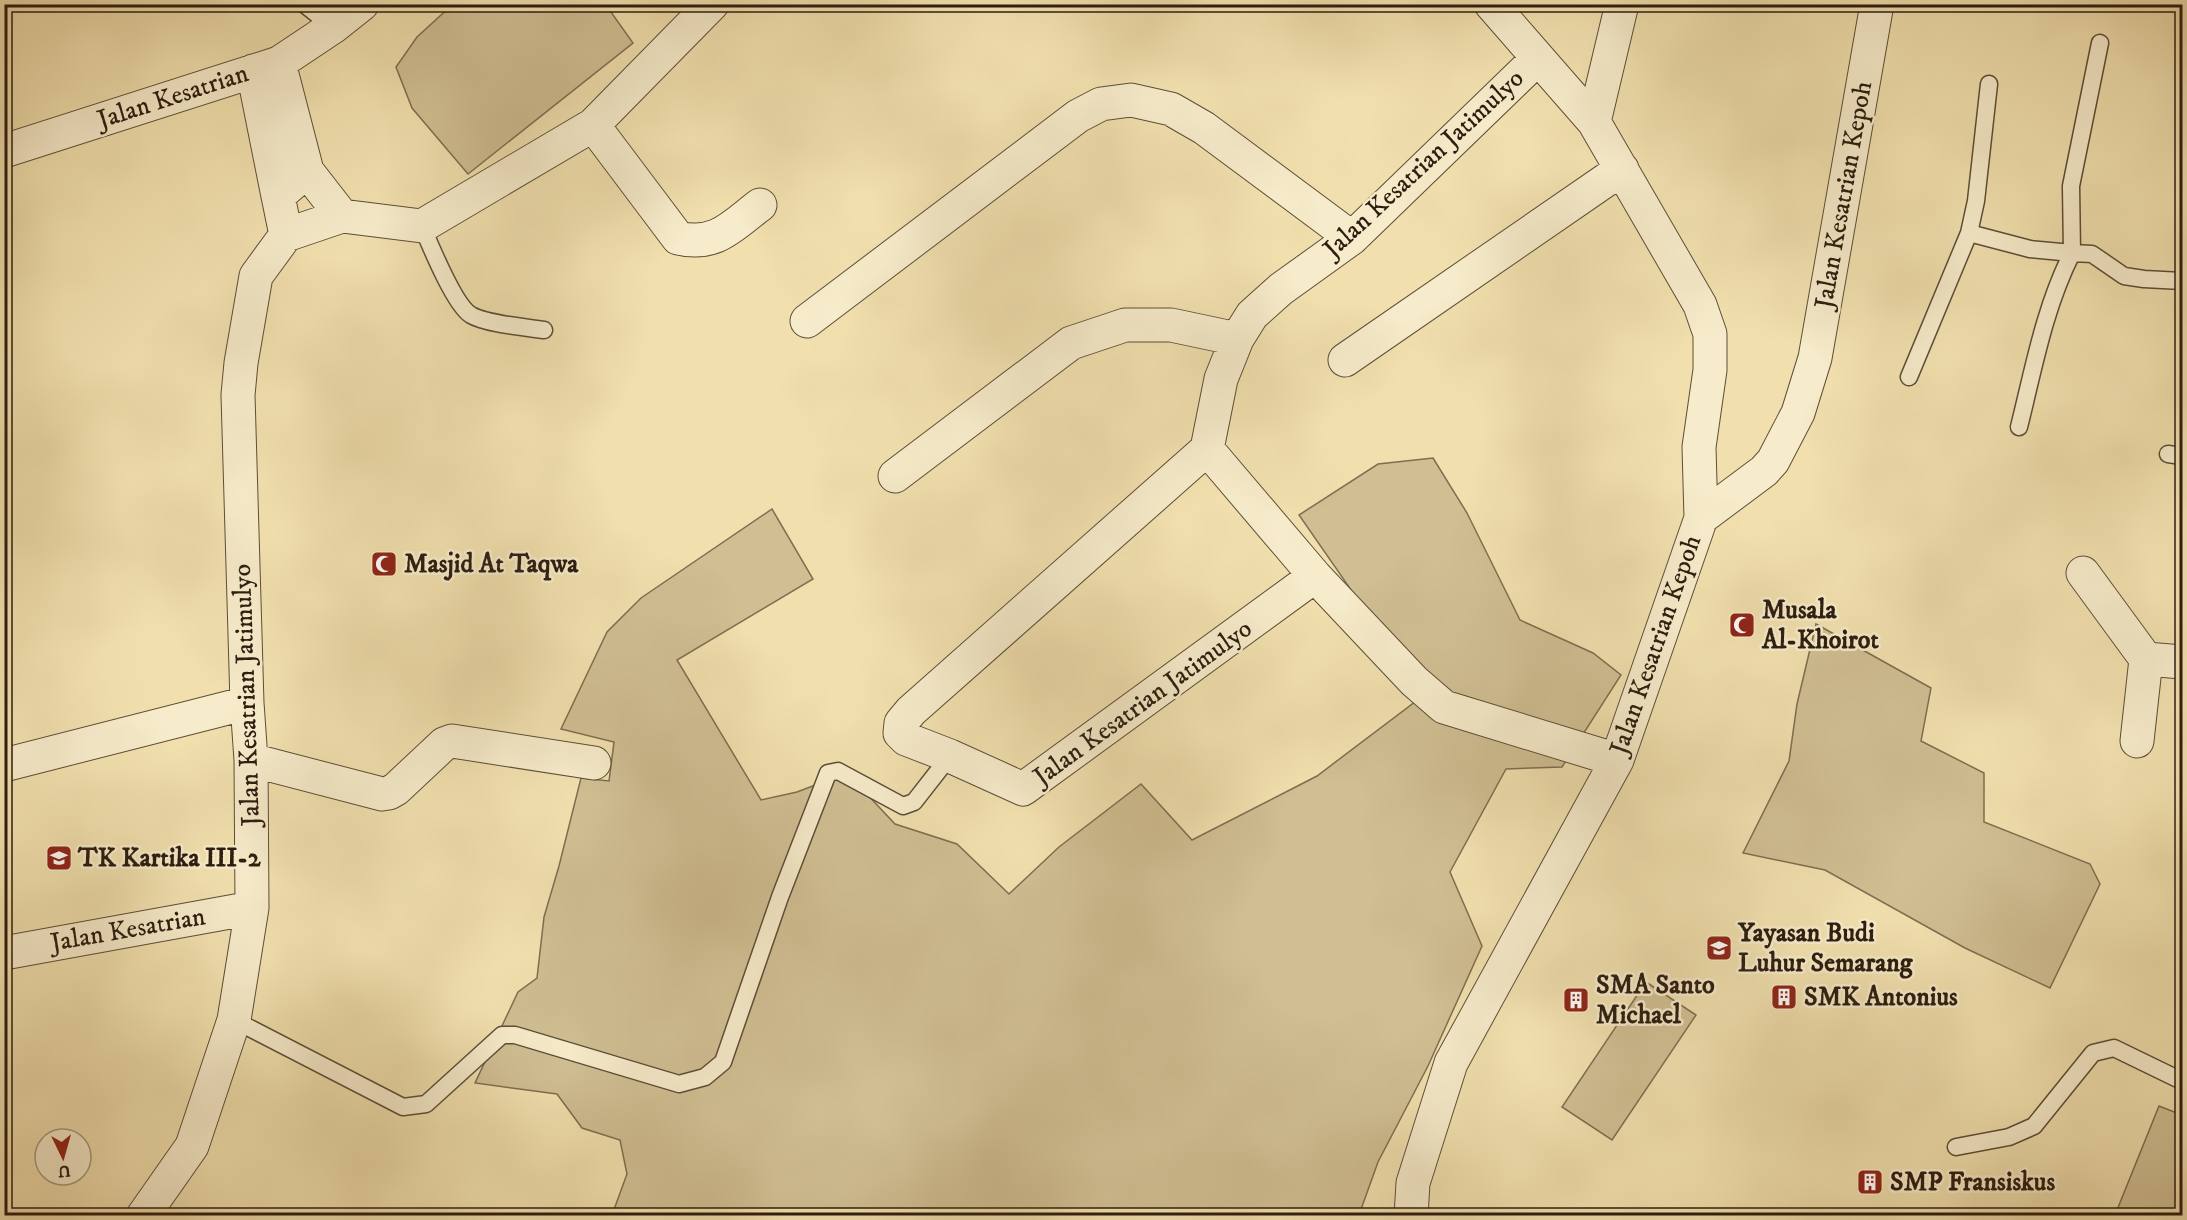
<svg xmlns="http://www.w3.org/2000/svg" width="2187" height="1220" font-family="'IM FELL DW Pica',serif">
<rect width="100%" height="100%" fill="#f1e0ae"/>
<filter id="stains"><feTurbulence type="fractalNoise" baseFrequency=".00333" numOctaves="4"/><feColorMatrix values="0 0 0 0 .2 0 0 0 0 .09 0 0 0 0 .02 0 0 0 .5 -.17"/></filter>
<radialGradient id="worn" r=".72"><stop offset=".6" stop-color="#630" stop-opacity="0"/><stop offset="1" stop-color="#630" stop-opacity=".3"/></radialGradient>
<path fill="#d0bf93" stroke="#7e6e52" stroke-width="1.5" d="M452,5H606L633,43L468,174L412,108L396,67L417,37Z
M1433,458L1467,513L1520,620L1593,653L1621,675L1562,767L1506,769L1450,872L1482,946L1428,1066L1378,1162L1359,1215H612L627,1174L620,1140L582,1128L557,1094L475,1083L518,992L537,978L544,917L559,866L581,778L609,781L614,742L561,729L607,632L641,598L772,509L813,579L677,660L761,800L797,792L847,773L895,824L957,844L1009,894L1059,847L1141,784L1192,840L1317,776L1424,695L1299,515L1378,464Z
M1816,624L1931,688L1921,741L1984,773V822L2090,864L2100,884L2050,988L1965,948L1825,870L1743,853L1789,761L1797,704Z
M1646,982L1696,1015L1612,1140L1562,1107Z
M2159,1106L2182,1115V1215H2115Z"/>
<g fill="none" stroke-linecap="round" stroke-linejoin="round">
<defs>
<path id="lane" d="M304,4L333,27
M1989,84L1976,201L1969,233L2030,249L2072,253L2071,186L2100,43
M422,226C430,245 455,306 471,315C486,324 525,327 544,330
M1909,377L1969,233
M2019,427C2034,367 2044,309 2072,253L2092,254L2124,276L2144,279L2182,281
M2168,454L2182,456
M234,1020L403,1107L426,1104L502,1035H515L679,1084L705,1077L723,1062L780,897L828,773L838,771L903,806L914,802L950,756
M1956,1147L2009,1137L2034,1126L2093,1053L2114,1048L2182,1081"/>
<path id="street" d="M1491,4L1594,122L1700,305L1710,334V370L1699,447L1701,518
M279,63L307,171L278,196L286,235L342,216L422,226L593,125L712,4
M253,71L278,196
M1594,122L1622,4
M593,125L678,238C716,247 732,226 760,205
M4,151L279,63L333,27L362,4
M307,171L342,216
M807,321L1078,116L1101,104L1131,100L1171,109L1204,128L1352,238
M1345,360L1622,169
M1207,449L1315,576L1023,789L950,756L906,739L900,733L901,723L911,711L1207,449L1221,379L1237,339L1252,315L1281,289L1352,238L1538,58
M895,476L1071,343L1125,325H1171L1237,339
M2083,573L2146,659L2182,662
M1315,576L1414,681L1444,707L1617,760
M2137,741L2146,659
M251,760L382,794L389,793L396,789L444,744L452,741L594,763
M4,765L247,703
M4,953L252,908
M143,1216L192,1146L234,1020L252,908L251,760L247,703L238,395L241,363L256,276L286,235
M1411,1216L1413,1183L1451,1063L1617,760L1701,518L1764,471L1773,461L1798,413L1815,358L1877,4"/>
</defs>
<use href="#lane" stroke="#5d4e38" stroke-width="19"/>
<use href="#street" stroke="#5d4e38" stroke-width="35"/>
<use href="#lane" stroke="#f6ebca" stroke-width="16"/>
<use href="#street" stroke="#f6ebca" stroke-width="33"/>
</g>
<defs>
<symbol id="mosque-square" viewBox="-11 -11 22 22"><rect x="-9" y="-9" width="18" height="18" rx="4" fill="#8f2418" stroke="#f6ebca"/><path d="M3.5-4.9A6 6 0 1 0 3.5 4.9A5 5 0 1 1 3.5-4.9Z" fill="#fff"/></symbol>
<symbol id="school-square" viewBox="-11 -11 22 22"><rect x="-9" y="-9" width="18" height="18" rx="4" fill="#8f2418" stroke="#f6ebca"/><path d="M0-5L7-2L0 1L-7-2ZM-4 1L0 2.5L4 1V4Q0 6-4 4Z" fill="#fff"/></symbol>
<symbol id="building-square" viewBox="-11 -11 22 22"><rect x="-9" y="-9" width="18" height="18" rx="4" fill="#8f2418" stroke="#f6ebca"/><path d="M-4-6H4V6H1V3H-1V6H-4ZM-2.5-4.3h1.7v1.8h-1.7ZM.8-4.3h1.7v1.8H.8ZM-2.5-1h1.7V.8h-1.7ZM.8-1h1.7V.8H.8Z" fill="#fff"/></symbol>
</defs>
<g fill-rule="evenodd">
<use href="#mosque-square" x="369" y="549" width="30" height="30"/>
<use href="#mosque-square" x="1727" y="610" width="30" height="30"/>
<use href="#school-square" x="44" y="843" width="30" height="30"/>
<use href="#school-square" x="1704" y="933" width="30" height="30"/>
<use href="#building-square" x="1769" y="982" width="30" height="30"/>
<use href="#building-square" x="1561" y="985" width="30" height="30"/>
<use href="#building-square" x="1855" y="1167" width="30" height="30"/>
</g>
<g text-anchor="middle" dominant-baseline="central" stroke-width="5" stroke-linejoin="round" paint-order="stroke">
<g font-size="26" fill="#2c1d10" stroke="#f6ebca">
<text transform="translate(173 97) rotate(-18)">Jalan Kesatrian</text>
<text transform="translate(1424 164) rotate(-43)">Jalan Kesatrian Jatimulyo</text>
<text transform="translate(1844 195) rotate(-80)">Jalan Kesatrian Kepoh</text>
<text transform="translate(1656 645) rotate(-71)">Jalan Kesatrian Kepoh</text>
<text transform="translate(247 695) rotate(-92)">Jalan Kesatrian Jatimulyo</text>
<text transform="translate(1143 703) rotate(-36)">Jalan Kesatrian Jatimulyo</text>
<text transform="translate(128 930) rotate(-10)">Jalan Kesatrian</text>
</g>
<g font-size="26" font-weight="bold" fill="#2c1d10" stroke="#f6ebca" text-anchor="start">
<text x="404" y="564">Masjid At Taqwa</text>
<text x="1762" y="610">Musala<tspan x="1762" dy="30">Al-Khoirot</tspan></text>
<text x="78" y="858">TK Kartika III-2</text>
<text x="1738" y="933">Yayasan Budi<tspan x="1738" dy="30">Luhur Semarang</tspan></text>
<text x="1596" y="985">SMA Santo<tspan x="1596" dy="30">Michael</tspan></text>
<text x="1804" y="997">SMK Antonius</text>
<text x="1890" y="1182">SMP Fransiskus</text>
</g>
</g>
<rect width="2187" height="1220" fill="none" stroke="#f1e0ae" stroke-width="24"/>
<rect x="6" y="6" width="2175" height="1208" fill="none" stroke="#2c1d10" stroke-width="3"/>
<rect x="12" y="12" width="2163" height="1196" fill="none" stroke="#2c1d10" stroke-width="1.5"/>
<g transform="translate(63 1157) rotate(175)"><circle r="28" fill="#f6ebca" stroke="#a59980" stroke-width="1.5"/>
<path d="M0-4.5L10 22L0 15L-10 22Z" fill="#8f2418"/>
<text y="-9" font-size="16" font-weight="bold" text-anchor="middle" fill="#2c1d10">U</text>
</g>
<rect width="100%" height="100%" filter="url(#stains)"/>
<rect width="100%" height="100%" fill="url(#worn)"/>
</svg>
